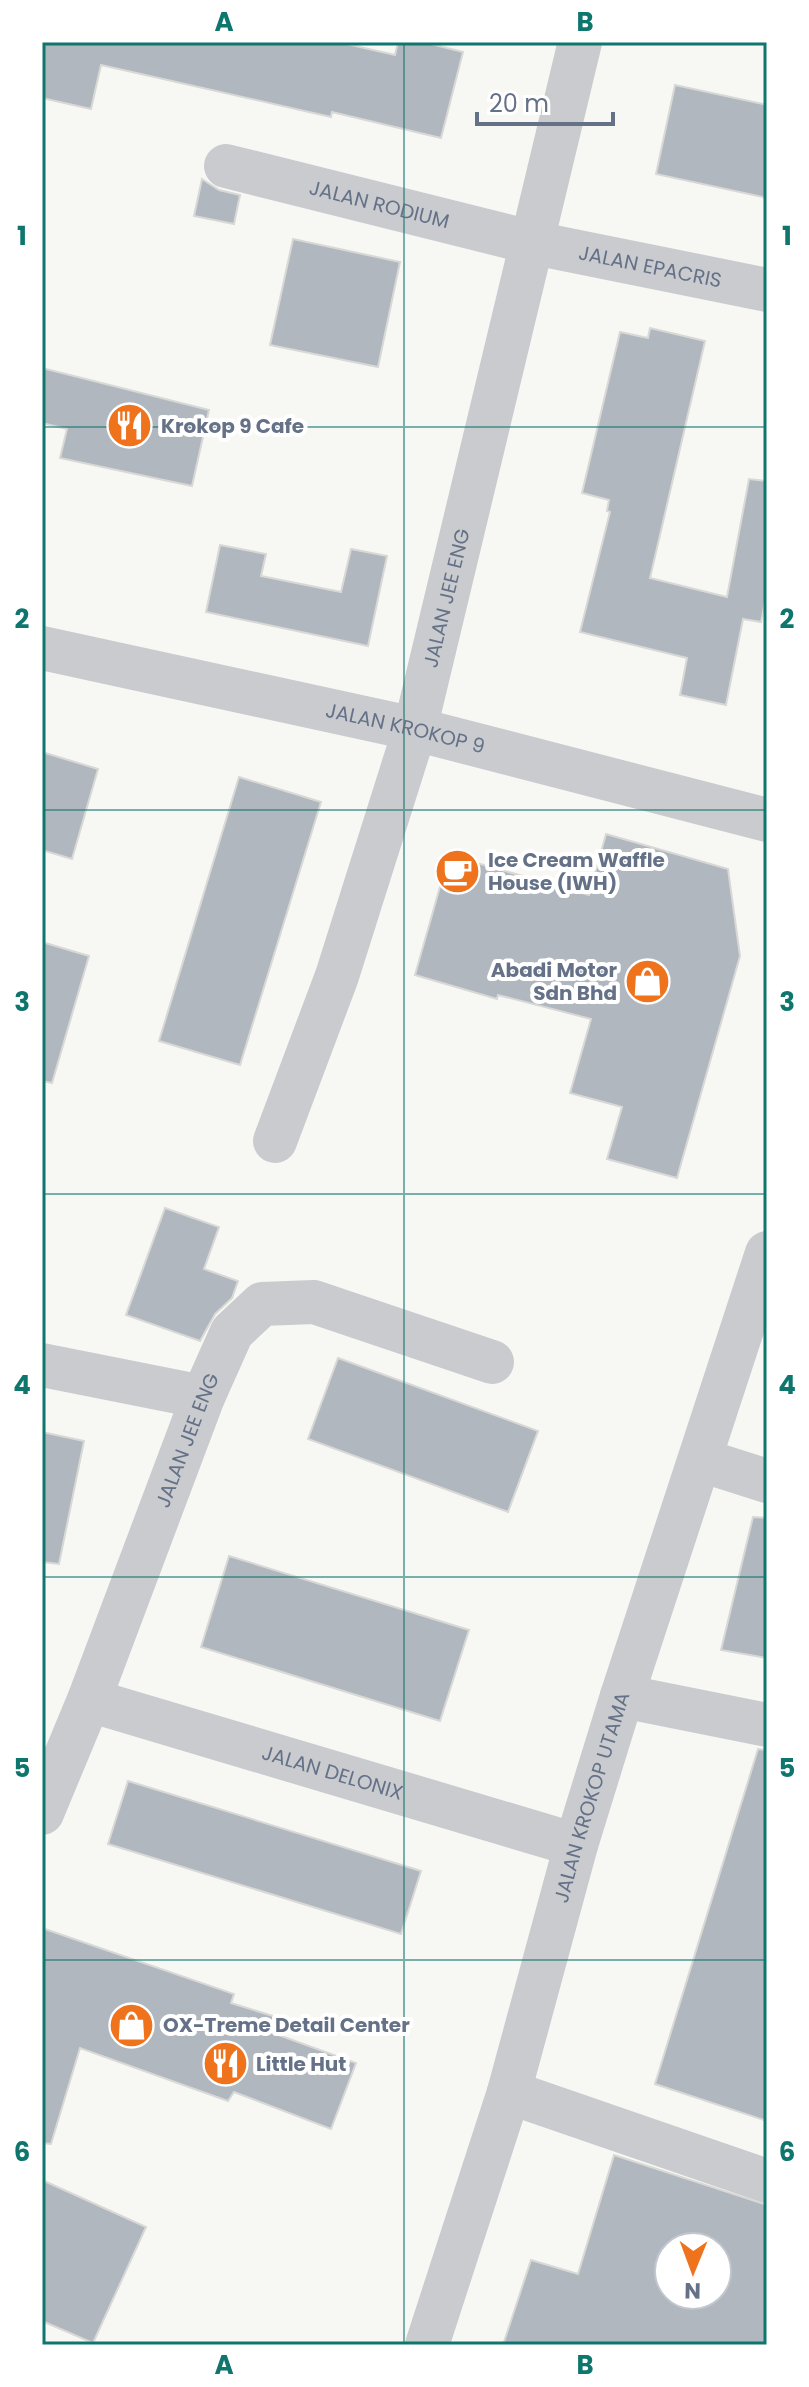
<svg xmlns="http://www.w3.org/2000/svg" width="809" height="2387" font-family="Poppins,sans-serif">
<rect width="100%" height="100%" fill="#f7f7f4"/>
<path fill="#b1b7be" stroke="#d8d9d6" stroke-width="2" fill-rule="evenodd" d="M42,42H338L395,55L398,42H423L463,52L441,138L332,112L331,117L101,65L91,109L42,98Z
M675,85L767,105V198L656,174Z
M202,179L219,190L240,195L234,224L194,216Z
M293,239L400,262L378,367L270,345Z
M650,328L705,341L650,578L727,597L749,479L767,481V591L761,622L743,619L726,705L680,695L687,658L580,632L610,512L607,511L609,500L582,493L620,332L648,338Z
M42,368L209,410L192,486L60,458L67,429L42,423Z
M220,545L266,554L261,576L341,592L351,549L387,556L368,646L206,612Z
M42,752L98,769L72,859L42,850Z
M239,777L321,802L240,1065L159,1041Z
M606,834L728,869L740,956L677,1178L607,1159L622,1107L570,1093L591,1019L498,995L497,999L415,975L449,855L589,895Z
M42,942L89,956L52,1083L42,1081Z
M165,1208L219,1227L204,1269L238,1281L232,1298L215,1314L200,1341L126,1315Z
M338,1358L538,1431L508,1512L308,1439Z
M42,1432L84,1441L59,1564L42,1562Z
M753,1517L767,1518V1658L721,1650Z
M229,1556L469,1630L440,1721L201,1647Z
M758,1749L767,1750V2121L655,2084Z
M128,1781L421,1871L401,1934L108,1844Z
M42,1928L234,1994L231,2003L273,2016V2033L356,2063L331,2129L234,2092L228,2101L80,2048L51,2144L42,2143Z
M614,2155L767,2205V2345H503L531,2260L578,2274ZM669,2247H717V2295H669Z
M42,2180L146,2227L93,2343L42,2321Z"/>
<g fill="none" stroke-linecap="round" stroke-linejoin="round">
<g stroke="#c9cbcf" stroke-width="44">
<path id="s1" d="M226,166L534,243L767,290"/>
<path id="s2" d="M42,648L415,729L767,820"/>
<path id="s3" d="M275,1141L337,976L415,729L580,42"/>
<path d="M42,1365L203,1397"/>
<path d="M701,1460L767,1481"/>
<path d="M622,1696L767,1725"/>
<path id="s4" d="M89,1700L576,1845"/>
<path id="s5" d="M42,1813L89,1700L203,1397L232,1332L262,1304L314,1302L492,1362"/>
<path d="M509,2092L767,2181"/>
<path id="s6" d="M427,2345L509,2092L576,1845L622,1696L767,1253"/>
</g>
</g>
<path fill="none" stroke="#0f766e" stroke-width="2" stroke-opacity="0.55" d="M404,42V2345M42,427H767M42,810H767M42,1194H767M42,1577H767M42,1960H767"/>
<defs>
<symbol id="restaurant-disc" viewBox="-11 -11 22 22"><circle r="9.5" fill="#ef731c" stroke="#fff"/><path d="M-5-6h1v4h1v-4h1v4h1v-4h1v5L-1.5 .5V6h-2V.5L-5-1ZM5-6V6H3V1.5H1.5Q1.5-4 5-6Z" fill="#fff"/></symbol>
<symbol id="cafe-disc" viewBox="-11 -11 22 22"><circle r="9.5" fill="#ef731c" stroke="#fff"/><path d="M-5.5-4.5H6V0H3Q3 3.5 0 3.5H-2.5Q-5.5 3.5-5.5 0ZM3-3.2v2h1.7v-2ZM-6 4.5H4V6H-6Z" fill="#fff"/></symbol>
<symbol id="shop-disc" viewBox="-11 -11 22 22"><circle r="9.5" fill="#ef731c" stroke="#fff"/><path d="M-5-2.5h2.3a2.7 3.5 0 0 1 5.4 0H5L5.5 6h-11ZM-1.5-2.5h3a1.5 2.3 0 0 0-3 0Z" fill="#fff"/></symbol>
</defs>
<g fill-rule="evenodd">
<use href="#restaurant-disc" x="104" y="400" width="51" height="51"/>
<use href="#cafe-disc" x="432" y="846" width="51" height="51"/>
<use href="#shop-disc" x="622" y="956" width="51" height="51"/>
<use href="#shop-disc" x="106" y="2000" width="51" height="51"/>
<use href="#restaurant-disc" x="200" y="2038" width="51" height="51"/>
</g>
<g text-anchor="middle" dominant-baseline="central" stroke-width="8" stroke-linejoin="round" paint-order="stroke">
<g font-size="20" fill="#647187" stroke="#fff">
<text stroke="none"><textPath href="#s1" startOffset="158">JALAN RODIUM</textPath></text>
<text stroke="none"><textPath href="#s1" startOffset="436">JALAN EPACRIS</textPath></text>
<text stroke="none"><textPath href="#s3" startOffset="570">JALAN JEE ENG</textPath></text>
<text stroke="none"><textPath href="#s2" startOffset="372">JALAN KROKOP 9</textPath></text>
<text stroke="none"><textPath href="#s5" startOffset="400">JALAN JEE ENG</textPath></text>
<text stroke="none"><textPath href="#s4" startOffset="254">JALAN DELONIX</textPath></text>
<text stroke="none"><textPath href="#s6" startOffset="572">JALAN KROKOP UTAMA</textPath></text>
</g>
<g font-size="20" font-weight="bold" fill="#647187" stroke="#fff" text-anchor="start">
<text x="161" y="426">Krokop 9 Cafe</text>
<text x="488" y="860">Ice Cream Waffle<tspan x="488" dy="23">House (IWH)</tspan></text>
<text x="617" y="970" text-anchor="end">Abadi Motor<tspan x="617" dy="23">Sdn Bhd</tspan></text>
<text x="163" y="2025">OX-Treme Detail Center</text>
<text x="256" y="2064">Little Hut</text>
</g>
</g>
<rect width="809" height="2387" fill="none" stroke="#ffffff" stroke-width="88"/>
<g transform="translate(693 2271) rotate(181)"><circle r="38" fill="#ffffff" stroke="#c1c6cf" stroke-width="2"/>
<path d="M0-6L14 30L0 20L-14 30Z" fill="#ef731c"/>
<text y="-12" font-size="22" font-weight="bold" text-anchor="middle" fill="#647187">N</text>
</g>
<path d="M477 112v12h136v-12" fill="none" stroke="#647187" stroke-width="4"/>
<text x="489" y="112" font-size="24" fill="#647187" stroke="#ffffff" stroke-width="6" paint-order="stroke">20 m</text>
<rect x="44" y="44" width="721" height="2299" fill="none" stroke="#0f766e" stroke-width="3"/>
<g font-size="26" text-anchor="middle" font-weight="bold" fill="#0f766e">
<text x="224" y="31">A</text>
<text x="585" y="31">B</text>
<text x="22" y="245">1</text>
<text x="787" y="245">1</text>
<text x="22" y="628">2</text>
<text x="787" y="628">2</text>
<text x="22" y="1011">3</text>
<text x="787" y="1011">3</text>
<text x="22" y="1394">4</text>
<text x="787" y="1394">4</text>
<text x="22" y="1777">5</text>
<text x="787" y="1777">5</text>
<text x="22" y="2161">6</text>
<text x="787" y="2161">6</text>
<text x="224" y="2374">A</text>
<text x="585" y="2374">B</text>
</g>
</svg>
